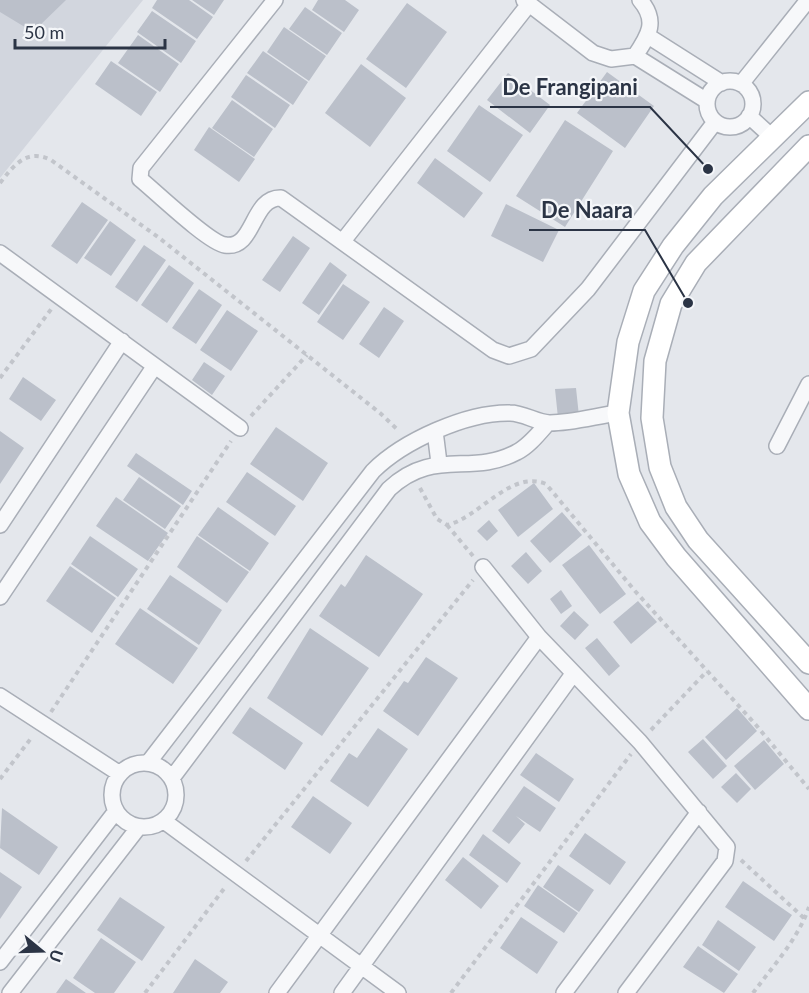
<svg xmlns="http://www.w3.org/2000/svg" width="809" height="993" font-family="Lato,sans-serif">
<rect width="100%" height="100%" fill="#e4e7ec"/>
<path fill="#d2d6de" d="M0,0H143L0,178Z"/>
<path fill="#bbc0ca" d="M0,0H66L33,32L0,12Z
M157,0H189L213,17L197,39L152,8Z
M192,0H224L214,15Z
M318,0H345L359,10L344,32L312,10Z
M407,3L447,32L406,88L366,59Z
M305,7L342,33L327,55L289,29Z
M152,11L196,41L181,63L137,32Z
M284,27L326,56L309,81L267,52Z
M138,35L179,64L160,92L118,63Z
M263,51L308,82L293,105L247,73Z
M111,61L157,92L141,116L95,84Z
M361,64L406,98L370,147L325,113Z
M607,72L654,106L625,148L577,113Z
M508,73L550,105L530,133L487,100Z
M246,75L290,105L275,128L231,97Z
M232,100L273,129L254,157L212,128Z
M479,105L523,135L490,182L447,151Z
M565,120L613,151L565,227L516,196Z
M209,127L255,159L239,182L194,150Z
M435,158L483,193L464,218L417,183Z
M82,202L108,220L77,264L51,246Z
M506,204L559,230L543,262L491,236Z
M110,221L136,240L111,276L84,258Z
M293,236L310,248L280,292L262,280Z
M144,245L166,260L137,302L115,287Z
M330,262L347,275L319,315L302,303Z
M169,265L194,283L167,323L141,305Z
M343,284L370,302L343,340L317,322Z
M199,289L222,305L196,344L172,328Z
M384,307L404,321L379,358L359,344Z
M227,310L258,331L231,371L200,350Z
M204,362L225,376L212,395L192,380Z
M23,377L56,400L41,421L9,399Z
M576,388L579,416L558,418L555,389Z
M276,427L328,463L303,501L250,464Z
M0,431L24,448L0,484Z
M136,453L192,491L183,505L127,466Z
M247,472L296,506L275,536L226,502Z
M139,477L181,506L165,529L123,500Z
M534,483L553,509L518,537L498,510Z
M116,497L168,533L148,561L96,526Z
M218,507L269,543L250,571L198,535Z
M562,512L582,535L550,563L530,541Z
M489,520L498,531L487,541L477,531Z
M90,536L138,569L118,597L71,564Z
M197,536L249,572L227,603L177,567Z
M589,545L626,594L600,614L562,565Z
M526,552L542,571L528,584L511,566Z
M366,555L423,594L379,657L319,616L341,584L345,587Z
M70,566L116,598L92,633L46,601Z
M170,575L222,610L199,645L147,609Z
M561,590L572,606L561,614L550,599Z
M638,601L657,622L631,644L613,622Z
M140,608L198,648L173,684L115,644Z
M574,611L589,625L575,640L560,626Z
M310,628L369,668L322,736L267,698Z
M597,638L620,666L609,676L585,648Z
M426,657L458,678L418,736L383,711L404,681L408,683Z
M250,707L303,743L285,770L232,733Z
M737,708L757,731L726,760L705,737Z
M378,728L408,749L368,807L330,781L349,753L357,758Z
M703,739L727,766L713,779L688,752Z
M764,740L784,764L755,790L734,766Z
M536,753L574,779L559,802L520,775Z
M736,773L751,789L737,803L721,787Z
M524,786L556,808L540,832L516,816L525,824L509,844L492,831Z
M313,796L352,823L330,854L291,827Z
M2,808L58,847L39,875L0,848Z
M585,833L626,862L610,885L569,856Z
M483,834L521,863L507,883L469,855Z
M463,857L499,886L481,909L445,880Z
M558,865L594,890L579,912L543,887Z
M0,872L22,887L0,919Z
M743,881L792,915L774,941L725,907Z
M538,885L578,913L564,933L524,906Z
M120,897L165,927L142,961L97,930Z
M521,917L558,942L537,974L500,948Z
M718,920L756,947L739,971L702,945Z
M101,938L136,962L114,993H95L73,978Z
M698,946L738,974L724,993L683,967Z
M195,959L228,982L220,993H173Z
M66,979L86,993H56Z"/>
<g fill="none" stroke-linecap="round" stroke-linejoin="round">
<defs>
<path id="street" d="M275,0L141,168L140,179C156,192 209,243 225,245C255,250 251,197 281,198L493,350L509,356L531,349L588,289L715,122
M524,0L593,53L611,59L635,56C649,35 658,21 640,0
M648,36L722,83
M635,56L707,101
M707 104a23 23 0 1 1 46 0a23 23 0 1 1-46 0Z
M741,84L808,0
M749,116L772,137
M343,241L529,4
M0,253L240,428
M435,431L439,463
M777,446L809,384
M0,525L122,341
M483,567L539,637L640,742L727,847L725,861L626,993
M0,597L154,367
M0,696L120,774
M112 795a32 32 0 1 1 64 0a32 32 0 1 1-64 0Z
M148,763L373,471C403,441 467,412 510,413C524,413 537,423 550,423C572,423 596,416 618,413
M172,778L389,489C434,447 470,477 517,452C529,446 539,433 548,423
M164,821L398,993
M0,962L116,811
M10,993L138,828
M277,993L539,637
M342,993L573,674
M564,993L699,812"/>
<path id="secondary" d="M809,102L713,196L673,246L644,291L628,342L618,413L629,474L650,522L676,557L809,709
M809,146L696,263L671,304L655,361L652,418L660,467L676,507L698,540L809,663"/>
</defs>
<use href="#street" stroke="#a9aeb7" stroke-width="18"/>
<use href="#secondary" stroke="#a9aeb7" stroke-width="24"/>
<path stroke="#c2c5cb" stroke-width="4" stroke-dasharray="4.5 4.5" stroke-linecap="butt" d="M0,183C14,165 27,148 51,160L158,237L380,413L399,431
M0,378L52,308
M251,416L307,355
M420,488L437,519L447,525C479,518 511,469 546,484L635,591L756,725L809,789
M447,525L473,556
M51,712L231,441
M651,730L707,671
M0,779L32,737
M741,860L805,919
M246,861L473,580
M145,993L226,886
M451,993L631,754
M753,993C773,966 798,939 809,907"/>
<use href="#street" stroke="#f7f8fa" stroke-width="15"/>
<use href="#secondary" stroke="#fff" stroke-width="21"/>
</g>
<path fill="none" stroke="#2b3445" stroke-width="2" d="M708 169L650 107H490M688 303L645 230H529"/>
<g fill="#2b3445" stroke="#f4f6f9" stroke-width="2">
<circle cx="708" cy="169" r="6"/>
<circle cx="688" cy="303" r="6"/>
</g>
<g font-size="22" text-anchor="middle" font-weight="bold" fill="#2b3445" stroke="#f4f6f9" stroke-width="4.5" stroke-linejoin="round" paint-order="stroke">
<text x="570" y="95">De Frangipani</text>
<text x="587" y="218">De Naara</text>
</g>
<g transform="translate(42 951) rotate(109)" stroke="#f4f6f9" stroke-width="4.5" paint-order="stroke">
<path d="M0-4.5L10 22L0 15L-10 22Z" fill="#2b3445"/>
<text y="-9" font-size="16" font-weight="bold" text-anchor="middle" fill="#2b3445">U</text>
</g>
<path d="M15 39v9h150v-9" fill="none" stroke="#2b3445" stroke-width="3"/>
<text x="24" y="39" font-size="18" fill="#2b3445" stroke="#f4f6f9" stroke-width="4.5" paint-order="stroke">50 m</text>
</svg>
